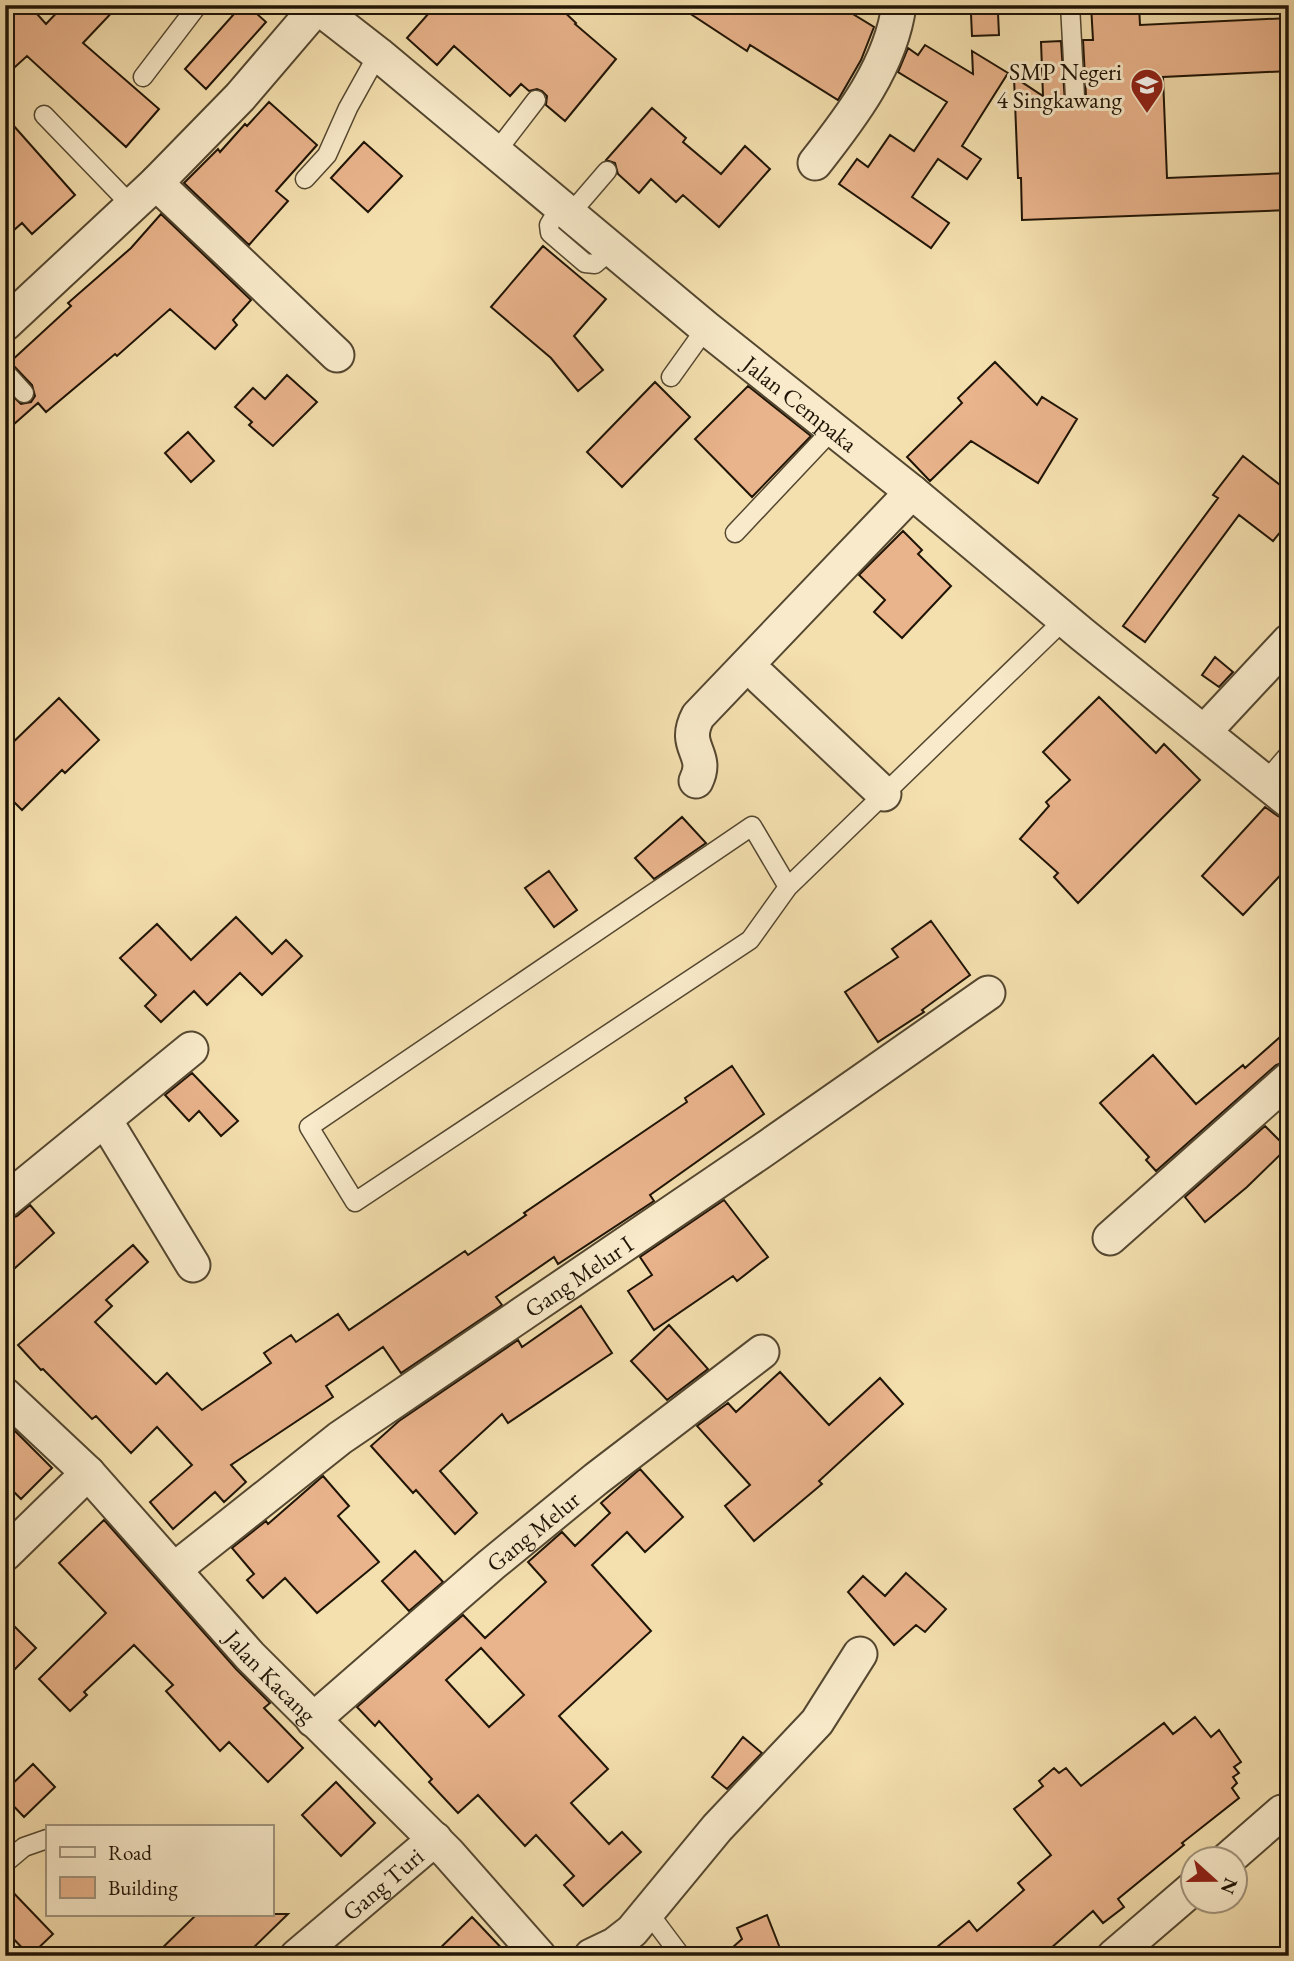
<svg xmlns="http://www.w3.org/2000/svg" width="1294" height="1961" font-family="'EB Garamond',serif">
<rect width="100%" height="100%" fill="#f4dfae"/>
<filter id="stains"><feTurbulence type="fractalNoise" baseFrequency=".00286" numOctaves="4"/><feColorMatrix values="0 0 0 0 .2 0 0 0 0 .09 0 0 0 0 .02 0 0 0 .5 -.17"/></filter>
<radialGradient id="worn" r=".72"><stop offset=".6" stop-color="#630" stop-opacity="0"/><stop offset="1" stop-color="#630" stop-opacity=".3"/></radialGradient>
<path fill="#e9b38b" stroke="#1f1406" stroke-width="2" fill-rule="evenodd" d="M14,5H29L46,24L64,5H119L83,43L159,109L126,147L27,56L5,76V13Z
M242,5H247L266,22L206,89L185,69Z
M436,5H557L576,23L575,24L616,59L565,121L546,105L547,96L542,91L537,89L529,91L521,84L510,96L454,46L437,65L407,38Z
M677,5H838L874,27L861,60L838,100L750,45L747,51Z
M1091,5H1139L1140,25L1289,18V71L1163,77L1167,178L1289,173V210L1022,220L1021,178H1018L1014,77L1043,96L1041,42L1061,41L1065,103L1071,107L1082,106L1086,96L1083,40H1093Z
M998,13L999,35L972,36L971,14Z
M925,45L973,74L972,51L1008,73L962,146L981,159L967,179L938,159L912,197L949,223L931,248L839,184L857,159L868,167L890,135L914,151L947,102L898,72L908,48L918,55Z
M269,102L317,145L276,191L288,201L249,245L184,183L218,149L220,152L245,124L247,126Z
M652,108L686,138L683,142L721,174L745,146L770,169L719,227L683,195L676,202L651,179L639,193L618,174L615,163L606,160Z
M5,116L75,195L32,234L22,223L5,238Z
M364,142L402,176L368,212L331,178Z
M161,214L251,300L233,320L237,325L215,349L170,309L117,356L115,354L46,412L38,403L5,432V389L21,404L31,402L35,396L32,385L10,362L71,306L68,303L131,248Z
M543,246L606,299L574,336L603,370L578,391L551,358L491,307Z
M995,362L1037,405L1042,397L1077,419L1038,483L971,441L930,481L907,457L962,403L958,398Z
M287,375L317,402L273,446L249,425L252,422L235,407L253,388L265,399Z
M655,382L690,417L622,487L587,452Z
M748,386L811,436L752,497L695,439Z
M188,432L214,461L191,482L165,453Z
M1243,456L1289,492V521L1273,541L1239,515L1145,642L1123,626L1218,498L1213,495Z
M903,531L922,550L918,554L951,586L902,638L874,612L885,600L859,575Z
M1215,657L1233,672L1219,687L1202,675Z
M1099,697L1156,753L1164,744L1200,780L1078,903L1054,877L1058,873L1020,839L1049,806L1046,802L1070,780L1043,752Z
M59,698L99,740L65,773L62,770L22,810L5,793V750Z
M1265,807L1278,816L1289,820V866L1243,915L1202,876Z
M682,817L706,843L654,879L635,858Z
M549,871L577,910L554,927L525,888Z
M236,917L272,954L286,940L302,956L262,995L240,973L207,1005L194,991L161,1022L145,1006L156,995L120,958L157,924L191,960Z
M931,921L970,975L922,1010L924,1012L878,1042L845,992L898,957L892,949Z
M1289,1029V1060L1276,1065L1156,1171L1146,1160L1149,1157L1100,1103L1153,1055L1196,1104L1243,1065L1245,1068Z
M732,1066L764,1114L650,1195L654,1201L558,1264L554,1257L496,1297L502,1305L401,1373L383,1347L326,1386L333,1397L231,1465L246,1482L224,1502L215,1492L173,1529L150,1502L192,1465L157,1427L131,1453L96,1416L92,1419L43,1369L41,1370L18,1345L133,1245L148,1262L106,1300L112,1306L95,1322L156,1384L167,1373L202,1410L271,1363L264,1353L291,1335L296,1342L338,1314L349,1330L465,1251L468,1255L526,1215L524,1213L687,1102L685,1098Z
M192,1073L238,1121L221,1136L199,1111L189,1121L165,1095Z
M1265,1126L1287,1148L1247,1187L1205,1222L1185,1197Z
M724,1200L768,1257L737,1281L733,1276L654,1330L628,1291L652,1275L640,1257Z
M30,1205L54,1233L5,1277V1220L17,1216Z
M581,1306L612,1353L508,1423L502,1414L440,1471L477,1513L455,1534L416,1490L413,1493L371,1446L399,1421L518,1340L522,1347Z
M669,1325L708,1369L667,1400L631,1361Z
M780,1372L829,1425L880,1378L903,1404L819,1481L822,1484L754,1541L725,1506L750,1485L697,1426L728,1403L736,1412Z
M12,1428L52,1468L21,1499L5,1483V1434Z
M640,1469L683,1517L645,1552L627,1532L592,1565L651,1631L559,1716L608,1769L571,1803L609,1844L622,1832L641,1852L583,1906L564,1885L574,1876L536,1835L525,1846L478,1795L458,1813L429,1782L432,1779L379,1721L375,1726L357,1707L463,1615L485,1638L546,1582L528,1562L562,1532L575,1546L610,1513L601,1503ZM481,1648L524,1695L489,1727L446,1680Z
M323,1476L349,1506L338,1516L379,1562L317,1613L285,1578L263,1598L247,1580L254,1574L232,1548L266,1521L268,1524Z
M104,1520L236,1669L270,1703L264,1708L303,1748L268,1782L229,1742L220,1751L166,1691L173,1685L134,1645L84,1692L87,1695L70,1711L39,1679L106,1613L59,1563Z
M415,1551L443,1582L409,1611L382,1581Z
M906,1573L946,1609L925,1632L916,1625L894,1645L848,1592L863,1576L885,1596Z
M5,1617L36,1648L5,1679Z
M1195,1717L1211,1737L1219,1730L1241,1762L1234,1767L1239,1773L1233,1777L1237,1783L1232,1788L1239,1798L1182,1843L1184,1845L1118,1899L1124,1907L1103,1923L1093,1911L1042,1956H926L969,1921L977,1931L1024,1890L1018,1883L1051,1855L1014,1809L1043,1786L1039,1781L1054,1768L1059,1773L1066,1768L1081,1786L1164,1723L1173,1734Z
M743,1737L762,1753L727,1789L712,1777Z
M33,1764L55,1787L24,1817L5,1797V1791Z
M336,1782L375,1823L341,1856L302,1815Z
M5,1884L53,1934L30,1956L5,1930Z
M197,1914H288L245,1956H154Z
M767,1915L783,1956H723L742,1939L737,1928Z
M472,1917L509,1956H432Z"/>
<g fill="none" stroke-linecap="round" stroke-linejoin="round">
<defs>
<path id="lane" d="M1070,5L1075,97
M143,77L198,5
M44,115L131,205
M496,152L536,100
M305,179L327,155L348,108L378,54
M560,207L549,225L550,233L585,263L595,264L612,249
M570,214L607,171
M5,372L24,393
M671,377L706,328
M735,533L833,429
M1265,782L1289,754
M788,887L752,826L309,1127L355,1202L750,940L788,887L1065,619
M5,1863L24,1847L47,1839
M648,1912L681,1956"/>
<g id="street">
<path id="s1" d="M315,5L378,54L706,328L912,492L1083,635L1289,801"/>
<path d="M815,163C852,116 891,65 899,5"/>
<path d="M156,183L337,355"/>
<path d="M5,324L156,183L240,97L317,7"/>
<path d="M761,678L884,794"/>
<path d="M1204,732L1289,641"/>
<path d="M696,781C710,753 681,748 698,716L912,492"/>
<path d="M105,1120L193,1265"/>
<path d="M5,1201L191,1049"/>
<path d="M1110,1238L1289,1079"/>
<path id="s2" d="M5,1395L88,1473L250,1656L448,1853L539,1956"/>
<path d="M5,1554L88,1473"/>
<path id="s3" d="M175,1569L340,1438L759,1153L988,993"/>
<path id="s4" d="M313,1720L491,1565L596,1479L762,1352"/>
<path d="M1227,1860L1282,1812"/>
<path id="s5" d="M297,1956L435,1839"/>
<path d="M591,1956L614,1945L632,1931L717,1828L817,1722L860,1654"/>
<path d="M1114,1956L1192,1889"/>
</g>
</defs>
<use href="#lane" stroke="#544730" stroke-width="21"/>
<use href="#street" stroke="#544730" stroke-width="37"/>
<use href="#lane" stroke="#f8eaca" stroke-width="18"/>
<use href="#street" stroke="#f8eaca" stroke-width="33"/>
</g>
<defs>
<symbol id="school-pin" viewBox="-11 -11 22 30"><path d="M0 17L-7.5 6A9.5 9.5 0 1 1 7.5 6Z" fill="#8f2418" stroke="#f8eaca"/><path d="M0-5L7-2L0 1L-7-2ZM-4 1L0 2.5L4 1V4Q0 6-4 4Z" fill="#fff"/></symbol>
</defs>
<g fill-rule="evenodd">
<use href="#school-pin" x="1128" y="66" width="38" height="52"/>
</g>
<g text-anchor="middle" dominant-baseline="central" stroke-width="6" stroke-linejoin="round" paint-order="stroke">
<g font-size="24" fill="#1f1406" stroke="#f8eaca" text-anchor="end">
<text x="1122" y="71">SMP Negeri<tspan x="1122" dy="28">4 Singkawang</tspan></text>
</g>
<g font-size="24" fill="#1f1406" stroke="#f8eaca">
<text stroke="none"><textPath href="#s1" startOffset="628">Jalan Cempaka</textPath></text>
<text stroke="none"><textPath href="#s3" startOffset="499">Gang Melur I</textPath></text>
<text stroke="none"><textPath href="#s4" startOffset="290">Gang Melur</textPath></text>
<text stroke="none"><textPath href="#s2" startOffset="387">Jalan Kacang</textPath></text>
<text stroke="none"><textPath href="#s5" startOffset="112">Gang Turi</textPath></text>
</g>
</g>
<rect width="1294" height="1961" fill="none" stroke="#f4dfae" stroke-width="28"/>
<rect x="7" y="7" width="1280" height="1947" fill="none" stroke="#1f1406" stroke-width="3.5"/>
<rect x="14" y="14" width="1266" height="1933" fill="none" stroke="#1f1406" stroke-width="2"/>
<rect x="46" y="1825" width="228" height="91" fill="#f8eaca" stroke="#a1947c" stroke-width="2"/>
<rect x="60" y="1847" width="35" height="10" fill="#f8eaca" stroke="#a1947c" stroke-width="2"/>
<text x="108" y="1860" font-size="21" fill="#1f1406">Road</text>
<rect x="60" y="1877" width="35" height="21" fill="#e9b38b" stroke="#a1947c" stroke-width="2"/>
<text x="108" y="1895" font-size="21" fill="#1f1406">Building</text>
<g transform="translate(1214 1880) rotate(111)"><circle r="33" fill="#f8eaca" stroke="#a1947c" stroke-width="2"/>
<path d="M0-5L12 26L0 18L-12 26Z" fill="#8f2418"/>
<text y="-10" font-size="19" font-weight="bold" text-anchor="middle" fill="#1f1406">N</text>
</g>
<rect width="100%" height="100%" filter="url(#stains)"/>
<rect width="100%" height="100%" fill="url(#worn)"/>
</svg>
